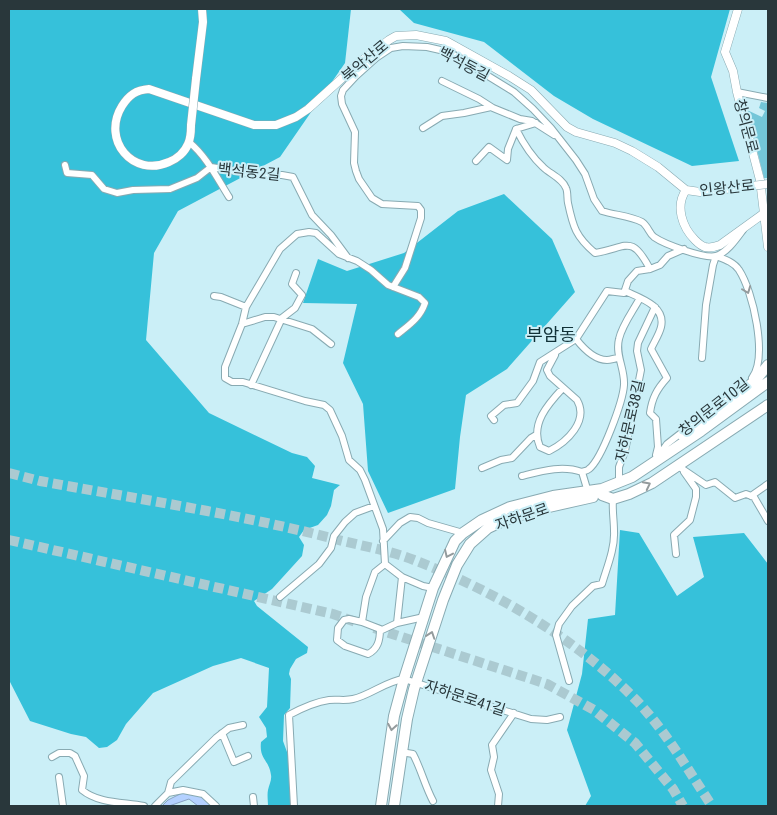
<svg xmlns="http://www.w3.org/2000/svg" width="777" height="815" font-family="'Roboto Condensed','Noto Sans KR',sans-serif">
<rect width="100%" height="100%" fill="#cbeff7"/>
<path fill="#73c6d8" d="M761,102L768,103V178H764L747,110L762,117L765,111L759,108Z"/>
<path fill="#36c1da" d="M9,9H351L345,63L280,157L178,211L154,253L146,340L209,413L292,453L307,457L315,466L312,478L340,485L334,490L331,506L327,515L318,525L304,530L299,537L304,545L302,556L272,589L254,601L257,606L308,647L307,653L296,659L290,669L289,674L291,679L290,708L284,715L283,741L291,763L294,806H268C268,801 267,795 268,790C269,785 272,780 271,775C269,759 259,760 261,742L267,737L266,728L259,717L267,707L269,668L241,658L213,666L153,693L126,724L117,740L107,747L99,748L86,737L71,734L30,721L9,680Z
M399,9H730L711,77L739,161L692,166L593,119L554,96L484,42L414,23Z
M504,194L552,239L575,292L507,369L466,395L460,437L455,489L388,513L368,471L363,404L343,363L357,304L303,303L318,259L347,271L404,253L458,211Z
M620,530L639,533L677,596L704,577L693,537L744,533L768,564V806H585L591,796L567,730L582,674L588,619L615,615Z"/>
<path fill="#b4d1ff" stroke="#8aa3c4" d="M182,793C196,793 202,795 211,806H198L189,799L169,806H162L168,800Z"/>
<g fill="none" stroke-linecap="round" stroke-linejoin="round">
<path stroke="#abcad1" stroke-width="10" stroke-dasharray="10 5" stroke-linecap="butt" d="M9,473L40,481C138,499 238,514 335,539C361,546 389,550 414,560C495,591 577,639 637,701C667,733 688,770 712,806
M9,540L333,614L356,622
M374,628L547,684L594,710L635,743L673,789L683,806"/>
<defs>
<path id="minor" d="M442,81L479,99L493,108L520,119L532,121L554,135
M737,92L768,98
M423,128L442,116L464,113L491,107
M516,129C523,143 532,157 543,167C550,174 562,178 566,188C568,192 567,199 568,203C573,227 576,237 595,253C627,248 631,233 650,269
M189,142C207,157 217,178 229,197
M476,161L489,147L507,160L508,149L516,129L536,123
M65,165L67,173L92,175L104,189L117,193L133,190L170,189L197,178L211,167L260,175H282L293,177L312,215L331,235L348,258
M393,287L405,268L421,218V210L418,206L382,204L372,198L359,179L356,171L354,163L355,132L342,104L341,96L343,90L356,76L376,58L391,48L403,46L427,47L449,52L514,92L533,109L551,128L576,160L585,174L594,199L602,211C614,215 631,216 642,222C648,226 649,233 654,237C664,244 704,259 716,256C727,253 737,238 743,230
M625,291C640,298 666,306 661,327C659,335 654,342 651,349L667,378C657,389 652,398 650,413L656,419L658,447L656,455
M214,296L221,297L246,307
M242,324L265,317H274L312,329L331,344
M576,339C583,348 595,360 607,360C611,360 615,358 619,358
M555,355L547,370L550,376L577,400C589,421 567,442 549,451L540,447C530,424 548,404 563,388
M702,358L706,305L713,265L716,256C724,259 734,262 739,270C753,291 768,357 752,378
M251,385L282,318L295,308L302,295L292,284L296,273
M494,420L491,416L504,405L517,403L533,381L540,362L576,339L607,291L624,293L628,281L637,271L650,269L660,265L668,256L684,249
M662,451L667,444L685,430
M678,466L706,485L715,482L735,498L746,494L754,497L768,521
M482,468L501,460L512,458L531,438L536,435
M582,472C584,471 587,471 589,469C602,459 623,401 624,385C625,369 615,355 619,339C622,325 633,311 640,298
M522,476C542,471 562,465 582,472L588,492
M619,483V467L625,451L641,370L637,351L638,343L655,307
M751,496L768,484
M383,541L400,523L410,517L418,518L428,523L463,533
M676,554L674,535L690,520L696,497V489L684,472
M402,577L423,586L433,588
M280,597L319,564L331,548L334,536L345,522L355,513L374,506
M362,622L380,629C380,640 378,649 368,654L345,646L337,640L338,628L344,620L349,619L362,622L366,597L375,572L385,564L383,529L365,480L360,470L349,460L342,436L330,410L324,405L305,401L243,382H232L225,378V367L242,324L246,307L280,249L297,234L309,232L316,233L339,254L357,261L371,270L388,285L419,297L425,303C420,318 409,325 398,334
M397,623L424,617
M380,631L397,623L402,577L385,564
M569,681L556,635L559,624L572,606L593,586L602,584C607,567 615,548 614,531C614,520 612,510 613,499
M222,733L234,762L248,756
M401,752L413,754C421,769 425,786 433,801
M52,757L59,753H70L75,756L84,776L82,790C99,804 124,802 144,806
M59,777L63,806
M168,793L171,782L216,738L229,728L243,725
M253,797L254,806
M155,806L168,793L183,790L203,794L216,806
M294,806L289,715C302,708 315,702 329,700C337,699 345,701 353,699C371,695 386,681 404,679L531,719L547,720L560,717
M498,806L499,794L491,770L494,757L492,745L514,713"/>
<path id="tertiary" d="M738,9L725,52L733,71L737,92L760,180L768,247
M196,79L203,22L202,9
M191,125C191,131 191,138 188,144C185,152 177,159 169,162C133,178 101,140 122,106C129,95 136,90 149,89L254,125H276L296,117L308,109L360,62L389,40L396,36L416,35L446,41L509,76L531,90L567,127L576,132L615,143L632,151L658,167L686,190L700,192L751,186
M686,190C675,206 682,227 695,240C698,243 701,246 705,247C710,248 715,247 720,245L763,214"/>
<path id="primary" d="M683,436L755,381L768,365
M602,495L613,499L629,494L652,483L768,405
M381,806L394,716L404,679L433,588L455,541L463,533L482,520L510,507L553,496L602,489L632,477L701,431L768,382
M394,806L407,719L414,689L443,600L457,565L470,544L488,528L505,520L540,509L593,497"/>
</defs>
<use href="#minor" stroke="#88aab2" stroke-width="8"/>
<use href="#tertiary" stroke="#88aab2" stroke-width="9"/>
<use href="#primary" stroke="#88aab2" stroke-width="12"/>
<use href="#minor" stroke="#fff" stroke-width="6"/>
<use href="#tertiary" stroke="#fff" stroke-width="8"/>
<use href="#primary" stroke="#fff" stroke-width="10"/>
<defs>
<path id="tertiary-bridge" d="M191,125L196,79
M751,186L768,184"/>
</defs>
<use href="#tertiary-bridge" stroke="#88aab2" stroke-width="9" stroke-linecap="butt"/>
<use href="#tertiary-bridge" stroke="#fff" stroke-width="8"/>
</g>
<defs><path id="oneway-chevron" d="M-2-3.5L2.5 0L-2 3.5" fill="none" stroke-width="1.6" stroke-linecap="round" stroke-linejoin="round" transform="scale(1.25)"/></defs>
<g stroke="#949b9d">
<use href="#oneway-chevron" transform="translate(747 290) rotate(69)"/>
<use href="#oneway-chevron" transform="translate(647 485) rotate(-27)"/>
<use href="#oneway-chevron" transform="translate(448 554) rotate(115)"/>
<use href="#oneway-chevron" transform="translate(431 635) rotate(-71)"/>
<use href="#oneway-chevron" transform="translate(392 727) rotate(100)"/>
</g>
<g text-anchor="middle" dominant-baseline="central" stroke-width="4" stroke-linejoin="round" paint-order="stroke">
<g font-size="15" fill="#29373b" stroke="#cbeff7">
<text transform="translate(365 61) rotate(-40)">북악산로</text>
<text transform="translate(464 64) rotate(28)">백석동길</text>
<text transform="translate(746 126) rotate(75)">창의문로</text>
<text transform="translate(249 172) rotate(6)">백석동2길</text>
<text transform="translate(727 188) rotate(-6)">인왕산로</text>
<text transform="translate(714 407) rotate(-38)">창의문로10길</text>
<text transform="translate(630 421) rotate(-77)">자하문로38길</text>
<text transform="translate(522 517) rotate(-19)">자하문로</text>
<text transform="translate(465 698) rotate(18)">자하문로41길</text>
</g>
<g font-size="18" fill="#113137" stroke="#cbeff7">
<text x="551" y="334">부암동</text>
</g>
</g>
<rect width="777" height="815" fill="none" stroke="#29373b" stroke-width="20"/>
</svg>
